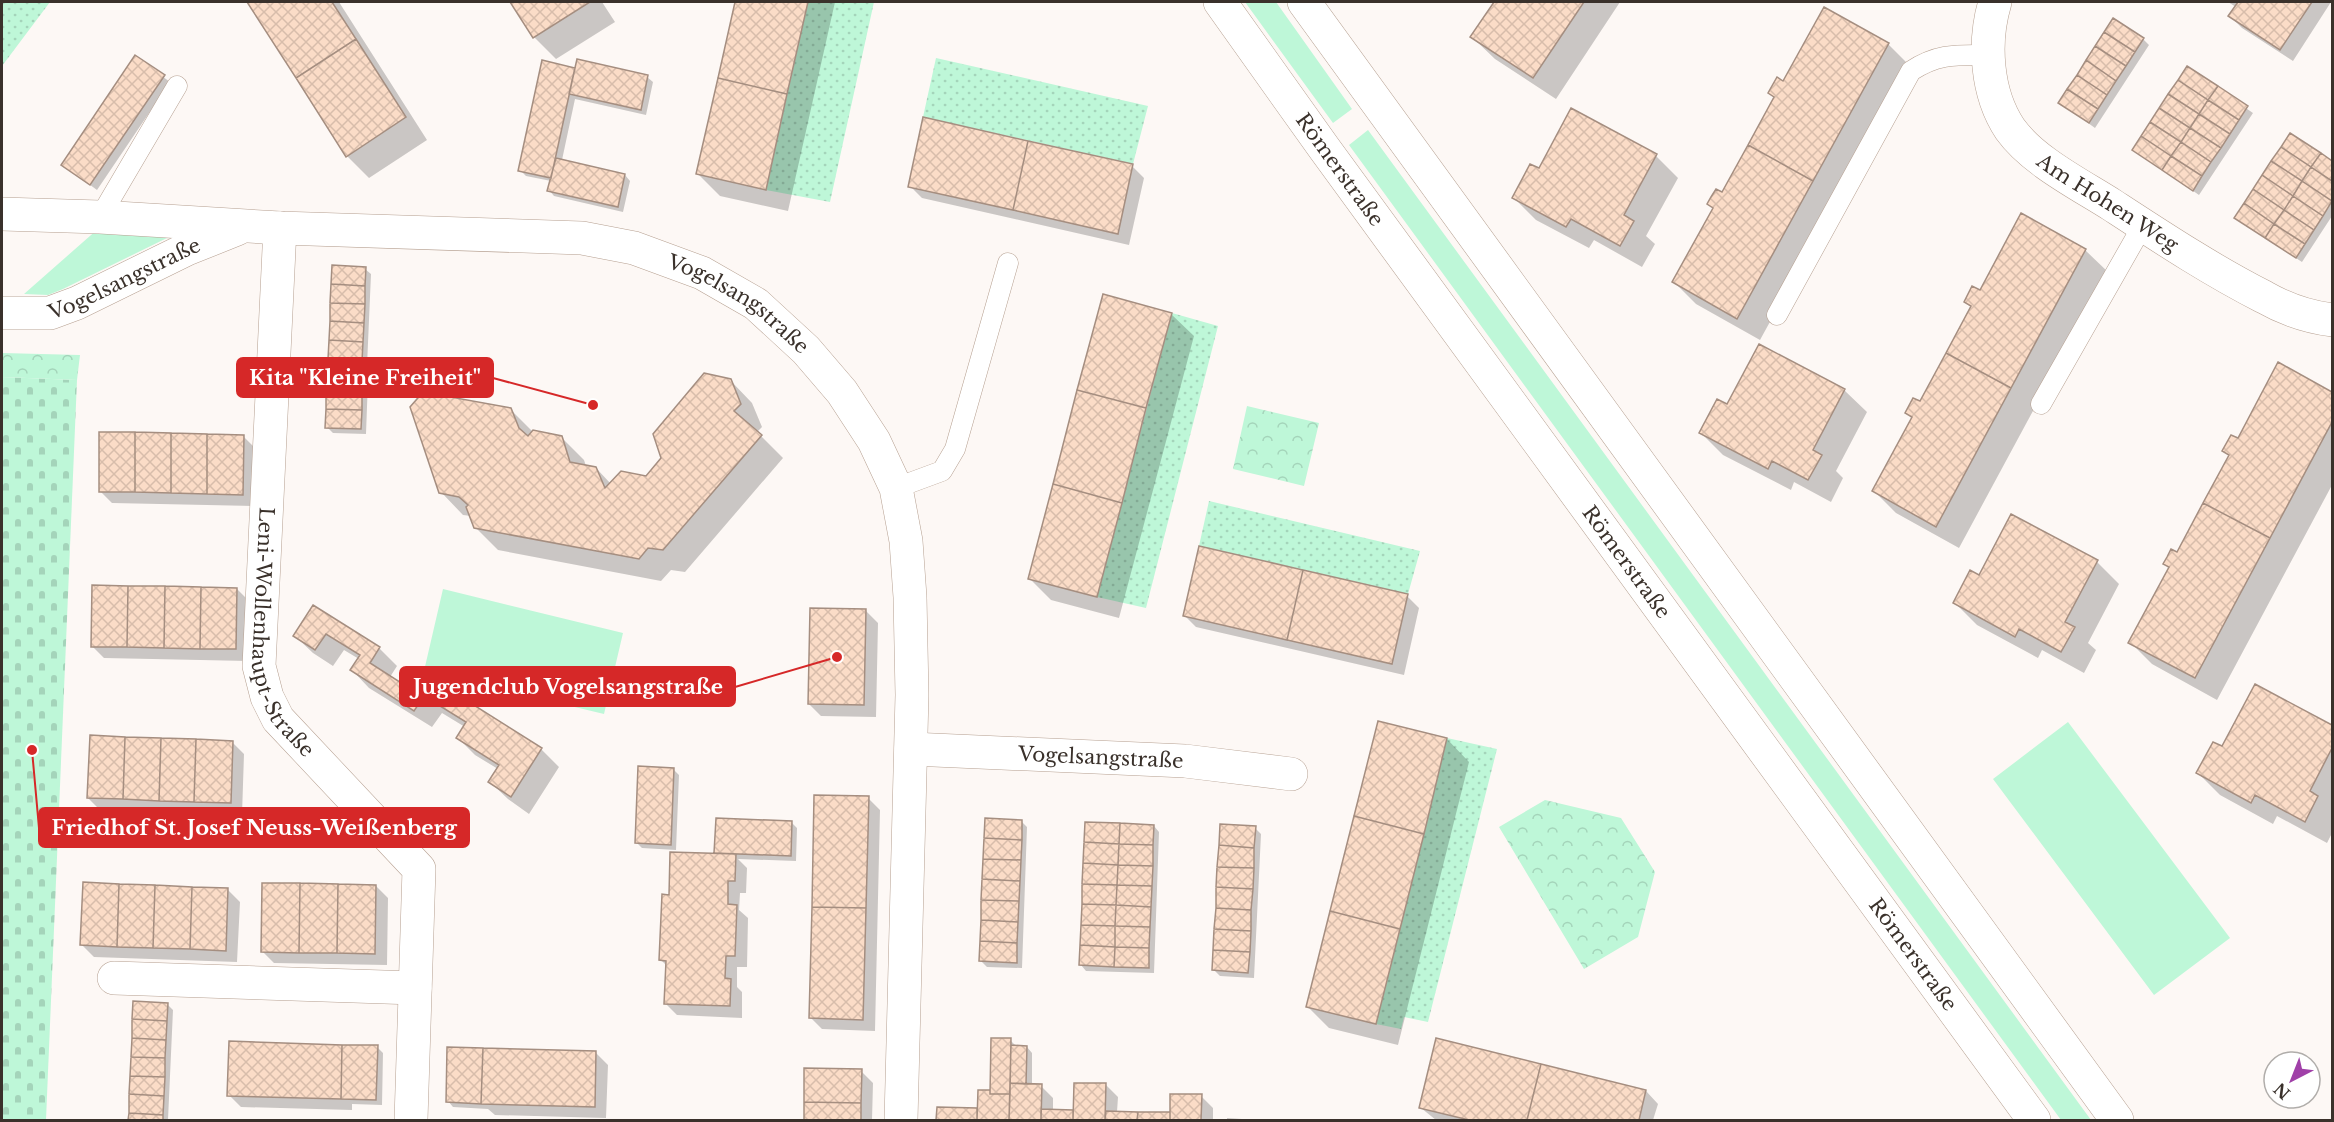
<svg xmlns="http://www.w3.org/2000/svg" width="2334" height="1122" font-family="'Libre Baskerville',serif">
<defs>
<pattern id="cemetery-stones" width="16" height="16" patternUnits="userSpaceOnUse" patternTransform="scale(1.5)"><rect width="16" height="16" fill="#bef7d8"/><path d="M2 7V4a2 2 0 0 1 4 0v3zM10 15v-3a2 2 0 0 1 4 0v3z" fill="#a4d4ba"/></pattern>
<pattern id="park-crowns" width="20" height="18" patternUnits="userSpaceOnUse" patternTransform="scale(1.5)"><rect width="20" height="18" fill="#bef7d8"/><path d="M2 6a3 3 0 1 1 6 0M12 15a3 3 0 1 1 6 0" fill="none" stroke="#a4d4ba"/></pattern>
<pattern id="garden-dots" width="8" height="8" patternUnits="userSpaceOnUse" patternTransform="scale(1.5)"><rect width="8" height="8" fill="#bef7d8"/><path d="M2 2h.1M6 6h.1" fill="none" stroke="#a4d4ba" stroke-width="1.8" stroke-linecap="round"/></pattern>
<pattern id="building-cross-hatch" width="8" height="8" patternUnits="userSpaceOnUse" patternTransform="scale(1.5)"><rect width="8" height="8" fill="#fbdcc7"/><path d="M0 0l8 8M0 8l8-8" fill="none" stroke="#d8bdab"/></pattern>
</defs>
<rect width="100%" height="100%" fill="#fdf8f5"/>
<path fill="#bef7d8" d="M1245,2H1276L1352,109L1333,123Z
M1368,130L2091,1120H2061L1349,145Z
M99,228L167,231V238L63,289L48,295L24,294Z
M443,589L623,633L604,714L424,671Z
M2068,722L2230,938L2154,995L1993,779Z"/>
<path fill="url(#cemetery-stones)" d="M2,377L77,380L46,1120H2Z"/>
<path fill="url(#park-crowns)" d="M2,353L80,355L77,380L2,377Z
M1247,406L1319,423L1304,486L1233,469Z
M1545,800L1621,818L1655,872L1638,937L1584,969L1499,827Z"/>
<path fill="url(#garden-dots)" d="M2,2H50L2,66Z
M808,2H874L830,202L766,190Z
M936,58L1148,106L1133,164L923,117Z
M1172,313L1218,326L1146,608L1097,597Z
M1209,501L1420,551L1408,594L1199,546Z
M1447,738L1497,749L1428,1022L1404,1017L1401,1029L1376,1024Z"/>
<path fill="#0003" d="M249,2H339L427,140L369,178L347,156Z
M511,2H602L615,22L556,59L534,37Z
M736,2H835L788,211L720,196L698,174Z
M1496,2H1620L1556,99L1495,59L1472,37Z
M2228,2H2331L2293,61L2242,28L2230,16L2236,7Z
M2143,39L2149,45L2095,128L2060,103Z
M1888,44L1910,66L1760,340L1696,304L1674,282L1714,209L1709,204L1722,194L1783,83Z
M136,57L170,82L97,190L63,165Z
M2187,68L2253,113L2199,195L2134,150Z
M576,69L647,77L653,82L646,115L575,99L562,160L625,175L630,181L623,212L554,196L549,190L551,181L526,176L520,170Z
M2290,135L2332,163V216L2302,262L2242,223Z
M1656,156L1678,178L1646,236L1655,244L1642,267L1594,240L1589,248L1536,220L1513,197L1540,170Z
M1132,166L1144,178L1129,245L922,198L910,186Z
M2022,215L2085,250L2108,272L1959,548L1896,513L1874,491L1912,419L1907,413L1920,403L1972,308L1965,302L1981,292Z
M365,269L371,274L367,366L335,364L329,358Z
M1171,314L1194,336L1119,618L1051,600L1029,578Z
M2278,364L2332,393V485L2217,700L2152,664L2130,642L2169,569L2165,564L2177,554L2230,456L2224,450L2238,440Z
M362,374L368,380L366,434L333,433L327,427Z
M730,380L752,403L762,427L757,432L783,458L685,572L671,570L661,581L498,550L475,527L471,516L463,515L441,492L511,410L533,432L562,438L584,460L586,466L596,468L611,484L647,477Z
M1844,390L1867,412L1836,471L1843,478L1831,502L1794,482L1791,490L1723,455L1701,433L1728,406Z
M243,436L255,448L254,506L112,503L100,491Z
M2012,516L2097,562L2119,584L2088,643L2096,650L2084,673L2042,650L2038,658L1977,625L1955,603L1980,577Z
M237,589L249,601L248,661L104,658L92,646Z
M1407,596L1419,608L1404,675L1196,627L1184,615Z
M314,607L380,649L397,666L390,677L410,690L421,673L541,749L559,767L529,814L508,799L490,782L498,769L475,755L458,738L465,727L442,713L432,727L369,688L352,670L359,659L344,650L333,666L313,653L295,636Z
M866,611L878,623L876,717L821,716L809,704Z
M2256,686L2332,727V833L2327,843L2277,816L2273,824L2220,795L2198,773L2222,749Z
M1379,723L1447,739L1469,762L1398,1045L1329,1028L1307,1006Z
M232,742L244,754L242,815L100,810L88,798Z
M673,769L679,775L676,850L642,848L637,843Z
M868,798L880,810L875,1031L822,1029L810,1017Z
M717,819L791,822L797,828L796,861L738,859L747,868L746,893H740L739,910L748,918L747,967H737V987L742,992V1018L677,1015L665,1003L667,966L661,960L670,896L715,855Z
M1021,821L1027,827L1022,968L987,967L981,961Z
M1154,826L1159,832L1154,973L1086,971L1081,965Z
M1255,828L1261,834L1254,978L1220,976L1214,970Z
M376,886L388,898L387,965L274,963L262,951Z
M228,890L240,902L237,962L94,957L82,945Z
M134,1003L167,1004L173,1010L168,1120H130Z
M1010,1040L1016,1046L1027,1047L1032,1053V1085L1041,1086L1053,1098V1111H1075L1106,1085L1118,1097L1117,1112L1171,1114L1201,1096L1213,1108V1120H938V1109L979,1110V1091L992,1092Z
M377,1047L383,1053L382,1105L352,1104V1110L241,1107L229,1095Z
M596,1053L608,1065L606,1118L495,1115L488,1109L453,1107L448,1101Z
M806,1070L861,1071L873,1083L872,1120H805Z
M1646,1091L1658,1104L1653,1120H1436L1421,1108Z
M1227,1118L1242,1119L1244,1120H1227Z"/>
<path fill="url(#building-cross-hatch)" stroke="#a58e80" stroke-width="1.5" d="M247,2H332L356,39L296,78Z
M510,2H590L533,38Z
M735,2H808L787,94L718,78Z
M1494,2H1584L1533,78L1470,37Z
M2238,2H2312L2280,50L2228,16Z
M1824,7L1889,43L1813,181L1748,145L1774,97L1768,93L1777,77L1783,81Z
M2113,18L2144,38L2135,52L2104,32Z
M2104,32L2135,52L2126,66L2095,46Z
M356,39L406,117L346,157L296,78Z
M2095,46L2126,66L2116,81L2086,60Z
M135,55L165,75L90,185L61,165Z
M577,59L648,75L641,110L569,94Z
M542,60L575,68L551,178L518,171Z
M2086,60L2116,81L2107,95L2077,75Z
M2187,66L2218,86L2208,100L2178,80Z
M2077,75L2107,95L2098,109L2067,89Z
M718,78L787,94L766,190L696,174Z
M2178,80L2208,100L2199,114L2168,94Z
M2218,86L2248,106L2239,120L2208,100Z
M2067,89L2098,109L2089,123L2058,103Z
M2168,94L2199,114L2190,128L2159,108Z
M2208,100L2239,120L2230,134L2199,114Z
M1571,108L1657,154L1624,215L1634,221L1620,246L1571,219L1566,227L1512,198L1530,164L1539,168Z
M2159,108L2190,128L2181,142L2150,122Z
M2199,114L2230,134L2221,148L2190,128Z
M923,117L1028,141L1013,210L908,187Z
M2150,122L2181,142L2171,156L2141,136Z
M2190,128L2221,148L2211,162L2181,142Z
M2290,133L2321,153L2311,167L2281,147Z
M2141,136L2171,156L2162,170L2132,150Z
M1028,141L1133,164L1118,234L1013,210Z
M2181,142L2211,162L2202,176L2171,156Z
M1748,145L1813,181L1737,319L1672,282L1713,208L1707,204L1711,197L1716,189L1722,192Z
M2281,147L2311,167L2302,181L2271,161Z
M2321,153L2332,161V181L2311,167Z
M2171,156L2202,176L2193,191L2162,170Z
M556,158L625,174L618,207L547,191Z
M2271,161L2302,181L2293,196L2262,175Z
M2311,167L2332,181V201L2302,181Z
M2262,175L2293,196L2284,210L2253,189Z
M2302,181L2332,201L2323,216L2293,196Z
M2253,189L2284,210L2274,224L2244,203Z
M2293,196L2323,216L2314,230L2284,210Z
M2244,203L2274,224L2265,238L2234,218Z
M2284,210L2314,230L2305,244L2274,224Z
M2021,213L2086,249L2011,388L1946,353L1971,306L1964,302L1972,286L1980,290Z
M2274,224L2305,244L2296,258L2265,238Z
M332,265L366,267L365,286L331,284Z
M331,284L365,286V304L330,303Z
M1103,294L1172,313L1146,408L1077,390Z
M330,303L365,304L364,323L330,321Z
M330,321L364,323L363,342L329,340Z
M329,340L363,342L362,361L328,359Z
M1759,344L1845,389L1813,450L1822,455L1808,480L1772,461L1768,469L1699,433L1717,399L1727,404Z
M1946,353L2011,388L1936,527L1872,491L1912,417L1905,413L1913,398L1920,401Z
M2278,362L2332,392V422L2270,538L2203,503L2229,455L2222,451L2231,435L2238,438Z
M704,373L731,379L741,404L734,411L762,435L663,550L648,548L639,559L474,528L466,507L468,505L459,497L439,493L410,407L423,392L511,408L519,428L528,436L533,430L562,436L570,462L596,467L605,488L621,471L646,476L661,458L653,434Z
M326,390L362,392V410L326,409Z
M1077,390L1146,408L1122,503L1053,484Z
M326,409L362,410L361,429L325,428Z
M99,432H135V492H99Z
M135,432L171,433V493L135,492Z
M171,433L207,434V494L171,493Z
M207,434L244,435L243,495L207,494Z
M1053,484L1122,503L1097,597L1028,579Z
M2203,503L2270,538L2195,678L2128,643L2169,567L2163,564L2167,557L2171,549L2177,552Z
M2011,514L2098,560L2065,622L2075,627L2061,652L2019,629L2015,637L1953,603L1970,570L1979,575Z
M1199,546L1303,570L1287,640L1183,616Z
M1303,570L1408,594L1392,664L1287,640Z
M92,585L128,586L127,647H91Z
M128,586H165L164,648L127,647Z
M165,586L201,587L200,649L164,648Z
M201,587L237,588L236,649H200Z
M313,605L380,647L370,663L409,688L420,671L542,748L511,797L488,782L499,765L456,738L466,722L424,696L414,711L350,670L360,655L326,634L315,650L293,636Z
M810,608L866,609L864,705L808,704Z
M2255,684L2332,725V748L2310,791L2318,796L2305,822L2255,795L2251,803L2196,773L2213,742L2222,746Z
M1378,721L1447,738L1424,834L1354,816Z
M90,735L125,737L123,799L87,798Z
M125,737L161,738L159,801L123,799Z
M161,738L196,739L194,802L159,801Z
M196,739L233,741L231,803L194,802Z
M638,766L674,768L671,845L635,843Z
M814,795L869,796L866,908L812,907Z
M1354,816L1424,834L1400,929L1330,911Z
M716,818L792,821L791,856L714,853Z
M985,818L1022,820V840L984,838Z
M1085,822L1120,823L1119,844L1084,842Z
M1120,823L1154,825L1153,845L1119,844Z
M1220,824L1256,826L1254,848L1219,845Z
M984,838L1022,840L1021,860L983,859Z
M1084,842L1119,844L1118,865L1083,863Z
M1119,844L1153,845V866L1118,865Z
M1219,845L1254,848V868L1217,867Z
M670,852L736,854L735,881H728V904L737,905L735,956H726L725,978L731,979L730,1006L664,1004L666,961L659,960L662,894L669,895Z
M983,859L1021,860L1020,881L982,879Z
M1083,863L1118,865L1117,885L1082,884Z
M1118,865L1153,866L1152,886L1117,885Z
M1217,867L1254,868L1253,889L1216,887Z
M982,879L1020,881L1019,901L981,900Z
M83,882L119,884L117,947L80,945Z
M262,883H300L299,953L261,952Z
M300,883L338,884L337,953H299Z
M119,884L155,885L153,948L117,947Z
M338,884L376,885L375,954L337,953Z
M1082,884L1117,885L1116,905L1082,904Z
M155,885L192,887L190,949L153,948Z
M1117,885L1152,886L1151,907L1116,905Z
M192,887L228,888L226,951L190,949Z
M1216,887L1253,889L1251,910L1216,908Z
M981,900L1019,901L1018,922L981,920Z
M1082,904L1116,905L1115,926L1081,925Z
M1116,905L1151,907L1150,927L1115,926Z
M812,907L866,908L863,1020L809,1018Z
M1216,908L1251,910V931L1214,929Z
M1330,911L1400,929L1376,1024L1306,1007Z
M981,920L1018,922L1017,943L980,941Z
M1081,925L1115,926V947L1080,945Z
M1115,926L1150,927L1149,948L1115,947Z
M1214,929L1251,931L1250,952L1213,950Z
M980,941L1017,943V963L979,961Z
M1080,945L1115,947L1114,967L1079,965Z
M1115,947L1149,948V968L1114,967Z
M1213,950L1250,952L1248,973L1212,970Z
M133,1001L168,1003L167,1021L132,1019Z
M132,1019L167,1021L166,1040L132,1038Z
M132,1038L166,1040L165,1058L131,1057Z
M991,1038H1011L1010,1094H990Z
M1436,1038L1541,1064L1527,1120H1469L1419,1108Z
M229,1041L342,1045L341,1099L227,1096Z
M342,1045H378L376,1100L341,1099Z
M1011,1045L1027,1046L1026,1084L1010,1083Z
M447,1047L483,1048L481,1104L446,1102Z
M483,1048L596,1051L595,1107L481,1104Z
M131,1057L165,1058V1077L130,1076Z
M1541,1064L1646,1090L1639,1120H1527Z
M804,1068L862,1069L861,1103L804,1102Z
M130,1076L165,1077L164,1096L129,1094Z
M1010,1083L1042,1084L1041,1120H1009Z
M1074,1083H1106L1105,1120H1073Z
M978,1090H990V1094H1010L1009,1120H977Z
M129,1094L164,1096L163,1115L129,1113Z
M1170,1094H1202L1201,1120H1170Z
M804,1102L861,1103V1120H804Z
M937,1107L977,1108V1120H936Z
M1041,1109L1073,1110V1120H1041Z
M1106,1111L1138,1112L1137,1120H1105Z
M1138,1112H1170V1120H1137Z
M129,1113L163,1115V1120H128Z"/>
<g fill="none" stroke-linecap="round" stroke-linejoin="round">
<defs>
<path id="service" d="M100,217L177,86
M1777,315L1911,71C1938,53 1957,55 1989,55
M2041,404L2143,225
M896,488L942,471L955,449L1008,263"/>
<g id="minor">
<path id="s1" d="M1995,2C1983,42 1986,93 2010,129C2033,161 2079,184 2112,205C2161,237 2211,270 2264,297C2285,309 2309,317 2332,320"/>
<path id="s2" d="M2,214L100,217L280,228L582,238L634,248L702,273L756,304L806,350L842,392L874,441L896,488L906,541L910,597L912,695L901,1120"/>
<path id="s3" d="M280,228L259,666L267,697L278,719L419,869L411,1120"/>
<path id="s4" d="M2,313H50L77,303L187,249L237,229"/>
<path id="s5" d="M911,749L1185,761L1291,774"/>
<path d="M114,978L415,988"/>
</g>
<g id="secondary">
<path id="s6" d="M1220,2L1324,148L2034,1120"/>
<path d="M1304,2L2117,1120"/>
</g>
</defs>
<use href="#service" stroke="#b6a091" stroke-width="21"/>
<use href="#minor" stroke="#b6a091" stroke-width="34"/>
<use href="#secondary" stroke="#b6a091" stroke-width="34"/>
<use href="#service" stroke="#fff" stroke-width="20"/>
<use href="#minor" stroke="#fff" stroke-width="33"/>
<use href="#secondary" stroke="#fff" stroke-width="33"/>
</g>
<g text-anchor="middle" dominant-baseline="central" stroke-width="6" stroke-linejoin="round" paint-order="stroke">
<g font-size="20" fill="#3a312b" stroke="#fff">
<text stroke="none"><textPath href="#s6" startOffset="206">Römerstraße</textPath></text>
<text stroke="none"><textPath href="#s1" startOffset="255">Am Hohen Weg</textPath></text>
<text stroke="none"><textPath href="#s4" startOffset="130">Vogelsangstraße</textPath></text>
<text stroke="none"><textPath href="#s2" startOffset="753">Vogelsangstraße</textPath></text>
<text stroke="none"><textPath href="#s6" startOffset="692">Römerstraße</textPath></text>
<text stroke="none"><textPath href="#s3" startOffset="411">Leni-Wollenhaupt-Straße</textPath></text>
<text stroke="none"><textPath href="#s5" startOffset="190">Vogelsangstraße</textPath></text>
<text stroke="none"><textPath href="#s6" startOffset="1178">Römerstraße</textPath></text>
</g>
</g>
<path fill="none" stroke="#d62828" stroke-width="2" d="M593 405L493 378M837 657L735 687M32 750L39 828"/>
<g fill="#d62828" stroke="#fff" stroke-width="2">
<circle cx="593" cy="405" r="6"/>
<circle cx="837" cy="657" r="6"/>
<circle cx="32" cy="750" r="6"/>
</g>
<g fill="#d62828" stroke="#d62828" stroke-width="2">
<rect x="237" y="358" width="256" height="39" rx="6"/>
<rect x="400" y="667" width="335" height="39" rx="6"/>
<rect x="39" y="808" width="430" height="39" rx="6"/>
</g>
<g font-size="21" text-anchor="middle" font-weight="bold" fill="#fff">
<text x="365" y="385">Kita "Kleine Freiheit"</text>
<text x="568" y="694">Jugendclub Vogelsangstraße</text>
<text x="254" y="835">Friedhof St. Josef Neuss-Weißenberg</text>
</g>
<rect width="2334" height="1122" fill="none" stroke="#3a312b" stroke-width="6"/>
<g transform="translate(2292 1080) rotate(222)"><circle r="28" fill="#ffffff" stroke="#b0adaa" stroke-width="1.5"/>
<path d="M0-4.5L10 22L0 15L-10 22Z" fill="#a040a8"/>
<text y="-9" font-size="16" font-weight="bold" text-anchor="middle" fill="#3a312b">N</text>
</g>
</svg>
